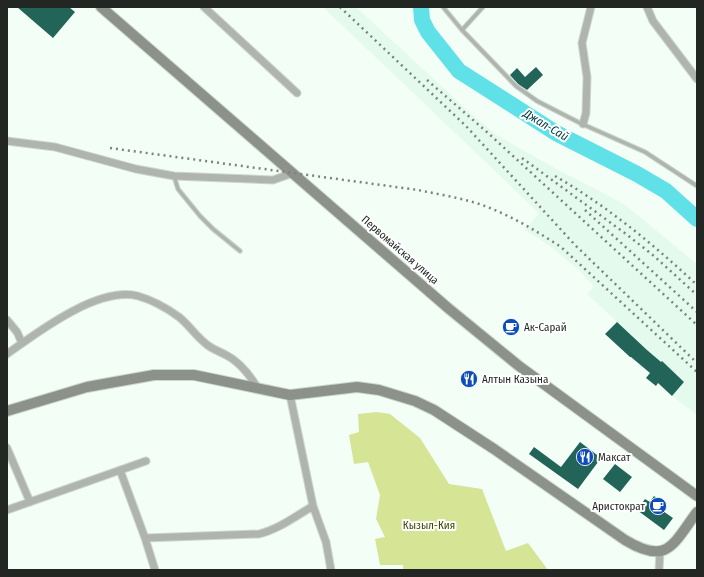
<svg xmlns="http://www.w3.org/2000/svg" width="704" height="577" font-family="'Fira Sans Condensed',sans-serif">
<rect width="100%" height="100%" fill="#f3fef7"/>
<path fill="#e4faec" d="M327,7H356L467,110L495,134L549,165L624,204L697,264V415L672,396L684,382L667,369L669,367L662,361L660,363L655,357L587,294L594,287L579,270L551,247L525,230L539,213L325,9Z"/>
<path fill="#d5e595" d="M377,412L390,414L420,438L449,484L482,489L506,551L528,543L548,570H403V565H380L375,539L385,537L376,519L380,495L368,462L354,464L349,435L359,432L358,414Z"/>
<g fill="none" stroke-linecap="round" stroke-linejoin="round">
<path stroke="#5fe1e7" stroke-width="16" d="M421,7L422,20L428,32L459,71L556,133L637,174L666,191L697,219"/>
</g>
<path fill="#236459" d="M17,7H69L75,12L53,38Z
M536,67L543,75L527,90L518,84L510,75L517,68L525,77Z
M617,322L647,350L661,362L662,361L684,382L672,396L658,383L656,386L646,378L650,373L631,357H630L605,334Z
M580,442L601,458L578,489L529,454L534,447L561,467Z
M615,464L632,477L620,492L603,479Z
M654,496L664,503L660,509L673,518L664,530L637,510L645,499L650,502Z"/>
<g fill="none" stroke-linecap="round" stroke-linejoin="round">
<defs>
<path id="lane" d="M443,7L462,30L516,86L537,101L580,123L645,152L697,186
M462,30L483,7
M174,176L178,189L200,216L213,229L240,251"/>
<path id="street" d="M204,7L297,93
M647,7L653,21L697,79
M583,124L586,113L587,77L582,43L591,7
M7,141L55,147L136,169L174,176L273,180L293,173
M7,320L17,332L22,343
M7,354C38,332 98,286 138,296C152,300 168,309 179,317C189,325 195,335 205,343C211,349 219,351 226,355C240,362 249,374 257,387
M290,395L313,506L326,542L331,570
M7,448L30,502
M120,470L145,538L155,570
M7,510L146,461
M145,538L259,534C279,529 296,516 313,506
M659,570L660,552"/>
<path id="secondary" d="M101,7L448,308L519,366L697,496
M7,411L87,387L154,375H194L290,395L357,387L379,390L415,401L434,410L494,449L625,540C668,566 673,544 697,512"/>
</defs>
<use href="#lane" stroke="#cdd7d1" stroke-width="5.5"/>
<use href="#street" stroke="#cdd7d1" stroke-width="9"/>
<use href="#secondary" stroke="#cdd7d1" stroke-width="12"/>
<use href="#lane" stroke="#b0b4af" stroke-width="3.5"/>
<use href="#street" stroke="#b0b4af" stroke-width="7"/>
<use href="#secondary" stroke="#8c928a" stroke-width="10"/>
<path stroke="#7c837f" stroke-width="2.5" stroke-dasharray="2 4" stroke-linecap="butt" d="M340,7L466,126L575,245L697,363
M427,80L488,133L697,325
M110,148L418,190C442,195 468,199 490,208C515,218 538,232 561,247L697,372
M522,158L626,234L654,256L697,295
M555,176C607,206 653,244 697,285
M585,210L697,312"/>
</g>
<defs>
<symbol id="cafe-disc" viewBox="-11 -11 22 22"><circle r="9.5" fill="#0e4cb7" stroke="#fff"/><path d="M-5.5-4.5H6V0H3Q3 3.5 0 3.5H-2.5Q-5.5 3.5-5.5 0ZM3-3.2v2h1.7v-2ZM-6 4.5H4V6H-6Z" fill="#fff"/></symbol>
<symbol id="restaurant-disc" viewBox="-11 -11 22 22"><circle r="9.5" fill="#0e4cb7" stroke="#fff"/><path d="M-5-6h1v4h1v-4h1v4h1v-4h1v5L-1.5 .5V6h-2V.5L-5-1ZM5-6V6H3V1.5H1.5Q1.5-4 5-6Z" fill="#fff"/></symbol>
</defs>
<g fill-rule="evenodd">
<use href="#cafe-disc" x="501" y="317" width="20" height="20"/>
<use href="#restaurant-disc" x="459" y="369" width="20" height="20"/>
<use href="#restaurant-disc" x="575" y="447" width="20" height="20"/>
<use href="#cafe-disc" x="648" y="496" width="20" height="20"/>
</g>
<g text-anchor="middle" dominant-baseline="central" stroke-width="4" stroke-linejoin="round" paint-order="stroke">
<g font-size="11" fill="#222724" stroke="#fff">
<text transform="translate(400 250) rotate(41)">Первомайская улица</text>
</g>
<g font-size="11" fill="#222724" stroke="#fff" text-anchor="start">
<text x="524" y="327">Ак-Сарай</text>
<text x="482" y="379">Алтын Казына</text>
<text x="598" y="457">Максат</text>
<text x="645" y="506" text-anchor="end">Аристократ</text>
</g>
<g font-size="11" fill="#3c4500" stroke="#fff">
<text x="429" y="525">Кызыл-Кия</text>
</g>
<g font-size="12" font-style="italic" fill="#004043" stroke="#fff">
<text transform="translate(546 125) rotate(31)">Джал-Сай</text>
</g>
</g>
<rect width="704" height="577" fill="none" stroke="#222724" stroke-width="16"/>
</svg>
